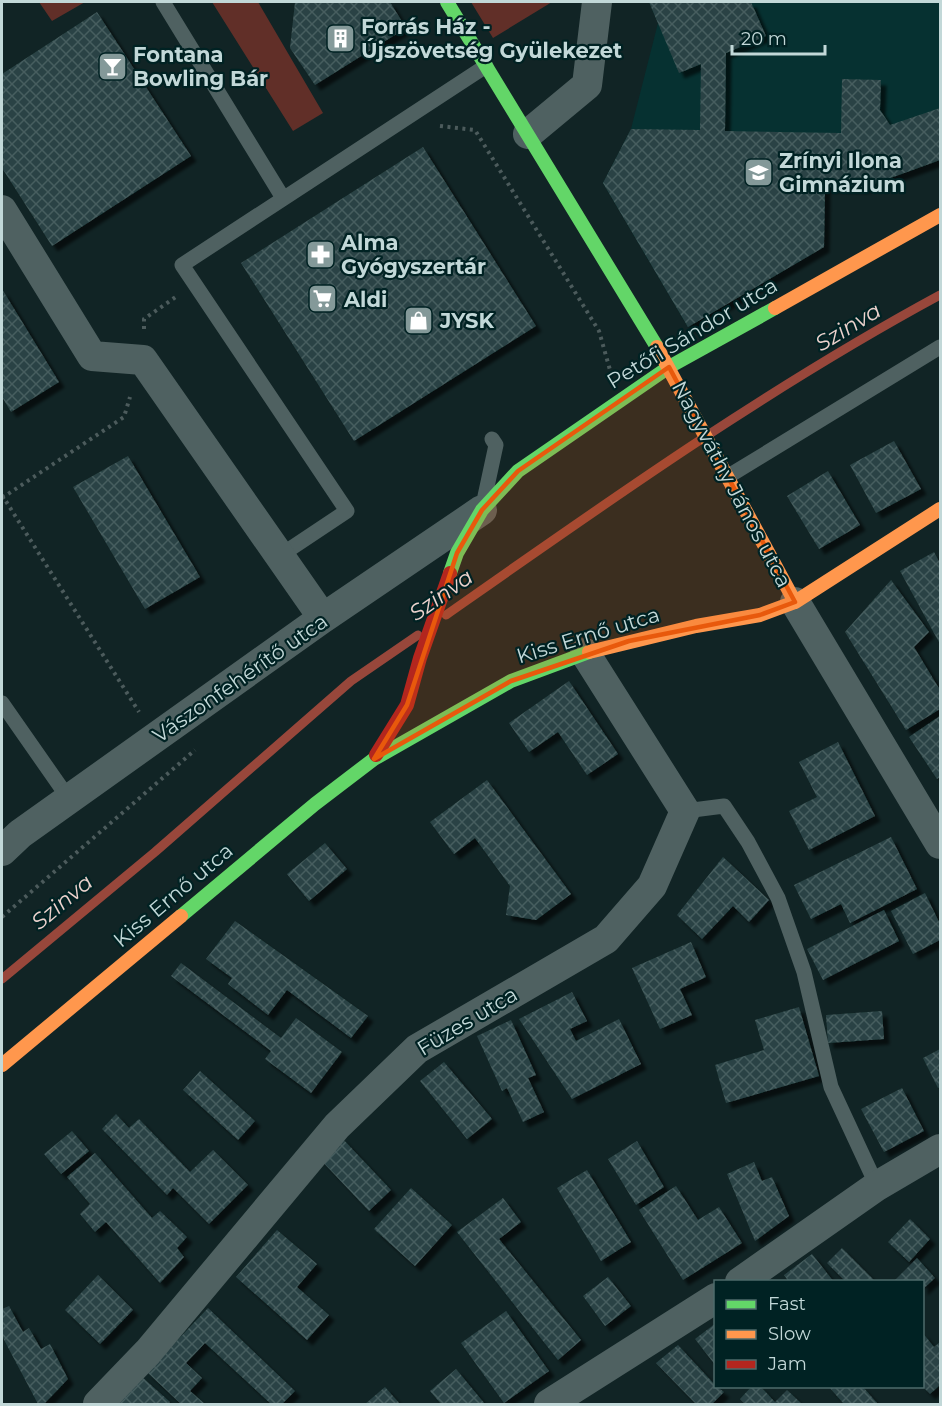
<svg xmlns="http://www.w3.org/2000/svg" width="942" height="1406" font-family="Montserrat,sans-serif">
<defs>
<pattern id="building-cross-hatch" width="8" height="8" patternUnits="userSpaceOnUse" patternTransform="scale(1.5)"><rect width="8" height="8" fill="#294344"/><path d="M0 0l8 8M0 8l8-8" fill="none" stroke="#465d5e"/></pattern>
<filter id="shadow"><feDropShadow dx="5.5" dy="5.5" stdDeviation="1.5" flood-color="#0009"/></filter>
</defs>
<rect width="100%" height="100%" fill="#112425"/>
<path fill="#063131" d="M649,2H940V160L863,188L825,187L824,247L688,327L603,183L631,129L658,23Z"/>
<path fill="#612f28" d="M39,2H85L52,21Z
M212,2H258L323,113L293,131Z
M471,2H552L493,38Z"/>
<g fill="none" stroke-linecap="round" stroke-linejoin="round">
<path stroke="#98473b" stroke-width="9" d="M446,615C607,502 768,388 940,295
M2,979L155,852L351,681L418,635"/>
</g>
<path fill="url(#building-cross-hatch)" filter="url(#shadow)" d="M295,2H390L406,28L315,85L290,48Z
M649,2H751L766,36L726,53L725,131L841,133L842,79L881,80L880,110L890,125L940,108V160L863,188L825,187L824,247L688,327L603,183L631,129L700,130L701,64L679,73Z
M97,12L191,156L52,246L2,168V74Z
M423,147L536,326L354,441L241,263Z
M2,289L59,382L11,412L2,397Z
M894,441L921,489L876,513L850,465Z
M128,456L200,577L145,609L73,487Z
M828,471L860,525L819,549L787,496Z
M934,552L940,563V644L900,571Z
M891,580L929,632L914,647L940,690V709L906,730L845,632Z
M569,681L618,754L587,775L558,732L529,752L509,723Z
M940,716V777L937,779L909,737Z
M838,742L875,816L809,850L789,811L817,797L799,762Z
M487,780L571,894L536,920L506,915L510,886L475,838L454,854L430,822Z
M891,837L917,889L850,923L841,904L811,919L794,885Z
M325,843L347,869L309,901L287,874Z
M723,857L769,900L749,922L733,906L702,939L677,915Z
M925,893L940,924V940L913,954L891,911Z
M884,910L899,941L823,980L807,949Z
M235,921L368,1016L351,1038L287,990L268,1015L228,984L232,978L206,959Z
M691,942L706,977L680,989L692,1015L660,1029L632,968Z
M181,963L281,1038L296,1018L342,1052L311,1093L265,1059L271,1051L171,976Z
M572,992L587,1021L570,1029L576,1041L619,1019L641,1064L572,1099L519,1019Z
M799,1007L819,1076L726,1103L715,1065L764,1050L755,1020Z
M882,1011L884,1039L828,1043L826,1015Z
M511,1020L536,1075L528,1078L544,1112L523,1122L507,1088L502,1091L477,1036Z
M940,1049V1087L938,1088L923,1058Z
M444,1062L492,1119L467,1139L420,1081Z
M200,1071L255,1121L238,1140L183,1090Z
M902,1088L924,1131L884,1152L861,1109Z
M116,1114L129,1128L139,1119L190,1172L213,1150L248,1185L209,1224L173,1188L167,1195L102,1129Z
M72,1131L89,1151L61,1174L44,1154Z
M341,1137L391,1190L369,1211L319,1158Z
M637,1141L664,1187L636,1205L608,1159Z
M95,1153L152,1218L160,1211L187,1237L177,1248L184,1257L160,1283L106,1222L95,1232L80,1214L90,1204L67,1177Z
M754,1162L762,1181L772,1177L789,1216L755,1241L727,1174Z
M587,1170L631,1242L601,1261L557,1188Z
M676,1186L698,1220L719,1207L742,1243L683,1280L639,1210Z
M411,1188L452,1225L415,1266L374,1229Z
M503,1198L521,1222L499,1239L581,1340L558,1360L457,1232Z
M910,1219L930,1239L909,1262L888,1242Z
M277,1230L317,1264L297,1287L329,1315L307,1340L236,1277Z
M842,1248L874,1280L872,1282H846L827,1263Z
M812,1254L834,1282H789L784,1275Z
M917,1258L935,1278L922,1290V1282H893Z
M98,1275L133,1310L100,1344L65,1310Z
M608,1277L631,1306L605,1326L583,1296Z
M9,1306L23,1332L29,1328L41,1349L50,1344L68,1379L44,1404H38L2,1336V1309Z
M208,1308L295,1391L282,1404H271L205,1343L186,1363L202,1378L190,1391L205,1404H181L147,1372Z
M506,1311L549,1371L504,1403L461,1343Z
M716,1323V1366L695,1339Z
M922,1332L934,1347L940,1342V1385L930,1394L922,1386Z
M678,1345L716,1386L724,1392L712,1404H696L656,1363Z
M456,1369L485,1404H441L430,1391Z
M141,1376L170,1402L168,1404H116Z
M752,1386H760L775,1402L787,1390L802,1404H745L740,1399Z
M828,1386H862L878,1404H844Z
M385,1387L400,1404H365Z"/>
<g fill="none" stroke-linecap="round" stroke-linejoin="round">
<path stroke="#4c5b5c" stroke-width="4" stroke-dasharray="3 4.5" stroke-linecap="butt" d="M440,126L475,130L599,331L610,370
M144,329V319L177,296
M2,495L139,712
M2,498L124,417L130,397
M2,917L195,750"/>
<path stroke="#4f6161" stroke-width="15" d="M163,2L283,198
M727,477L940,347
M485,496L496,445L492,439
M281,555L347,511L182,265L486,66
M2,703L69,799
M685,811L724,806L748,842L778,898L804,972L831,1087L877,1186"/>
<path stroke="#4f6161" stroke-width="30" d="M528,134L587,85L597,2
M2,210L92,356L143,360L323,618
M795,602L940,844
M2,851L20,834L323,618L482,510
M740,1282L877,1186L940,1149
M98,1404L148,1352L337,1126L417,1049L606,939L652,886L685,811L585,653
M549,1404L716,1298"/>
<path stroke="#63d668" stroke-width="14" d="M447,2L657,347
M450,573L457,553L482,510L518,471L669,367L775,308
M181,916L315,804L374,759L511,681L589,652"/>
<path stroke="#ff974d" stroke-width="14" d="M775,308L940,215
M657,347L795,602
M589,652L696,626L760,615L795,602L940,509
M2,1065L181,916"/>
<path stroke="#b3261e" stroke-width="14" d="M376,755L407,705L420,658L450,573"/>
</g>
<path fill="#e8590c" fill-opacity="0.2" stroke="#e8590c" stroke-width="4.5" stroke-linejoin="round" d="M669,367L795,602L760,615L629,641L511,681L374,759L407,705L457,553L482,510L518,471Z"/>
<defs>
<symbol id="building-square" viewBox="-11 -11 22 22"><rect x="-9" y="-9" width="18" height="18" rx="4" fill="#849999" stroke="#002223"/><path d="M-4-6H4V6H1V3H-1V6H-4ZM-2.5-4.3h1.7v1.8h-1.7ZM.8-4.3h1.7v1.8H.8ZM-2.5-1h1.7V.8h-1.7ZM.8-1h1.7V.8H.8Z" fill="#fff"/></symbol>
<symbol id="bar-square" viewBox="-11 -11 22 22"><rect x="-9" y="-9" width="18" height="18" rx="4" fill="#849999" stroke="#002223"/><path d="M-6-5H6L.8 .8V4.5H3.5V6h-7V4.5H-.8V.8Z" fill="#fff"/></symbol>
<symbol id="school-square" viewBox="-11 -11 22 22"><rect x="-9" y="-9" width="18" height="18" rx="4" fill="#849999" stroke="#002223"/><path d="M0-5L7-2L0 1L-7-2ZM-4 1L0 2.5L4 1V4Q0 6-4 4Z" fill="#fff"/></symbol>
<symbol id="pharmacy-square" viewBox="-11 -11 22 22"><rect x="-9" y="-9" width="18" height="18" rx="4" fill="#849999" stroke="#002223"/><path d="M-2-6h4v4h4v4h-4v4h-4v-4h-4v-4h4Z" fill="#fff"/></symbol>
<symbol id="supermarket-square" viewBox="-11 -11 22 22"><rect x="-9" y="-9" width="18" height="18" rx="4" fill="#849999" stroke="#002223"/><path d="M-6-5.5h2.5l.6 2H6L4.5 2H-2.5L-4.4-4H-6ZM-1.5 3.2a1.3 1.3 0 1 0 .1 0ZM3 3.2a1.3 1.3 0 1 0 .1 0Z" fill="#fff"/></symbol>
<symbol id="shop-square" viewBox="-11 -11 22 22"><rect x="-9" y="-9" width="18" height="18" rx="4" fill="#849999" stroke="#002223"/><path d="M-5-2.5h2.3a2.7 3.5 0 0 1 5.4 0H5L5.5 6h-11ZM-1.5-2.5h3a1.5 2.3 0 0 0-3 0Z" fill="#fff"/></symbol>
</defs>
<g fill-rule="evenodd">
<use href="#building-square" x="324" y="22" width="33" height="33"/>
<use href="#bar-square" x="96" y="50" width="33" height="33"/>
<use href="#school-square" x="742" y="156" width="33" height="33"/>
<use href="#pharmacy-square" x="304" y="238" width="33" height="33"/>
<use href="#supermarket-square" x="306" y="282" width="33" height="33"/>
<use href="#shop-square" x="402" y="304" width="33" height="33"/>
</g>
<g text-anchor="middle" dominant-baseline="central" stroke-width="4.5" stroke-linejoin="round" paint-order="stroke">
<g font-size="21" font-weight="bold" fill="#c2d8d8" stroke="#002223" text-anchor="start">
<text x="361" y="26">Forrás Ház -<tspan x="361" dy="24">Újszövetség Gyülekezet</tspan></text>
<text x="133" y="54">Fontana<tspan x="133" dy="24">Bowling Bár</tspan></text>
<text x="779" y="160">Zrínyi Ilona<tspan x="779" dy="24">Gimnázium</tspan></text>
<text x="341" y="242">Alma<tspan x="341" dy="24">Gyógyszertár</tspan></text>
<text x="344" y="299">Aldi</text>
<text x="440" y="320">JYSK</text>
</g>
<g font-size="21" fill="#c2d8d8" stroke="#002223">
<text transform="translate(692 333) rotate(-31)">Petőfi Sándor utca</text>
<text transform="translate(732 484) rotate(62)">Nagyváthy János utca</text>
<text transform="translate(588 635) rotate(-17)">Kiss Ernő utca</text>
<text transform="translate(240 678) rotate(-35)">Vászonfehérítő utca</text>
<text transform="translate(173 895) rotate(-40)">Kiss Ernő utca</text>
<text transform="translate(467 1021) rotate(-31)">Füzes utca</text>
</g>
<g font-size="22" font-style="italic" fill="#edd3ce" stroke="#002223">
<text transform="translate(848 327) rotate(-31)">Szinva</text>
<text transform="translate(441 595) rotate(-35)">Szinva</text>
<text transform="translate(62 902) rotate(-40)">Szinva</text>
</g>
</g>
<rect width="942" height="1406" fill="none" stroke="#c2d8d8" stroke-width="6"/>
<rect x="714" y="1280" width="210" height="108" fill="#002223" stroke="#4e6b6b" stroke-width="1.5"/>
<rect x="726" y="1300" width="30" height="9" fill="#63d668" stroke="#4e6b6b" stroke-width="1.5"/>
<text x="768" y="1310" font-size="18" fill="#c2d8d8">Fast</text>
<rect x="726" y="1330" width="30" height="9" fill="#ff974d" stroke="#4e6b6b" stroke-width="1.5"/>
<text x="768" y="1340" font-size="18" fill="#c2d8d8">Slow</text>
<rect x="726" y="1360" width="30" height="9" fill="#b3261e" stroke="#4e6b6b" stroke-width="1.5"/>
<text x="768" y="1370" font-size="18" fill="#c2d8d8">Jam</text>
<path d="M732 45v9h93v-9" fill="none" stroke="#c2d8d8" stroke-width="3"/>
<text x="741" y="45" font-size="18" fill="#c2d8d8" stroke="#002223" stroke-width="4.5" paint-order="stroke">20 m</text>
</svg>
